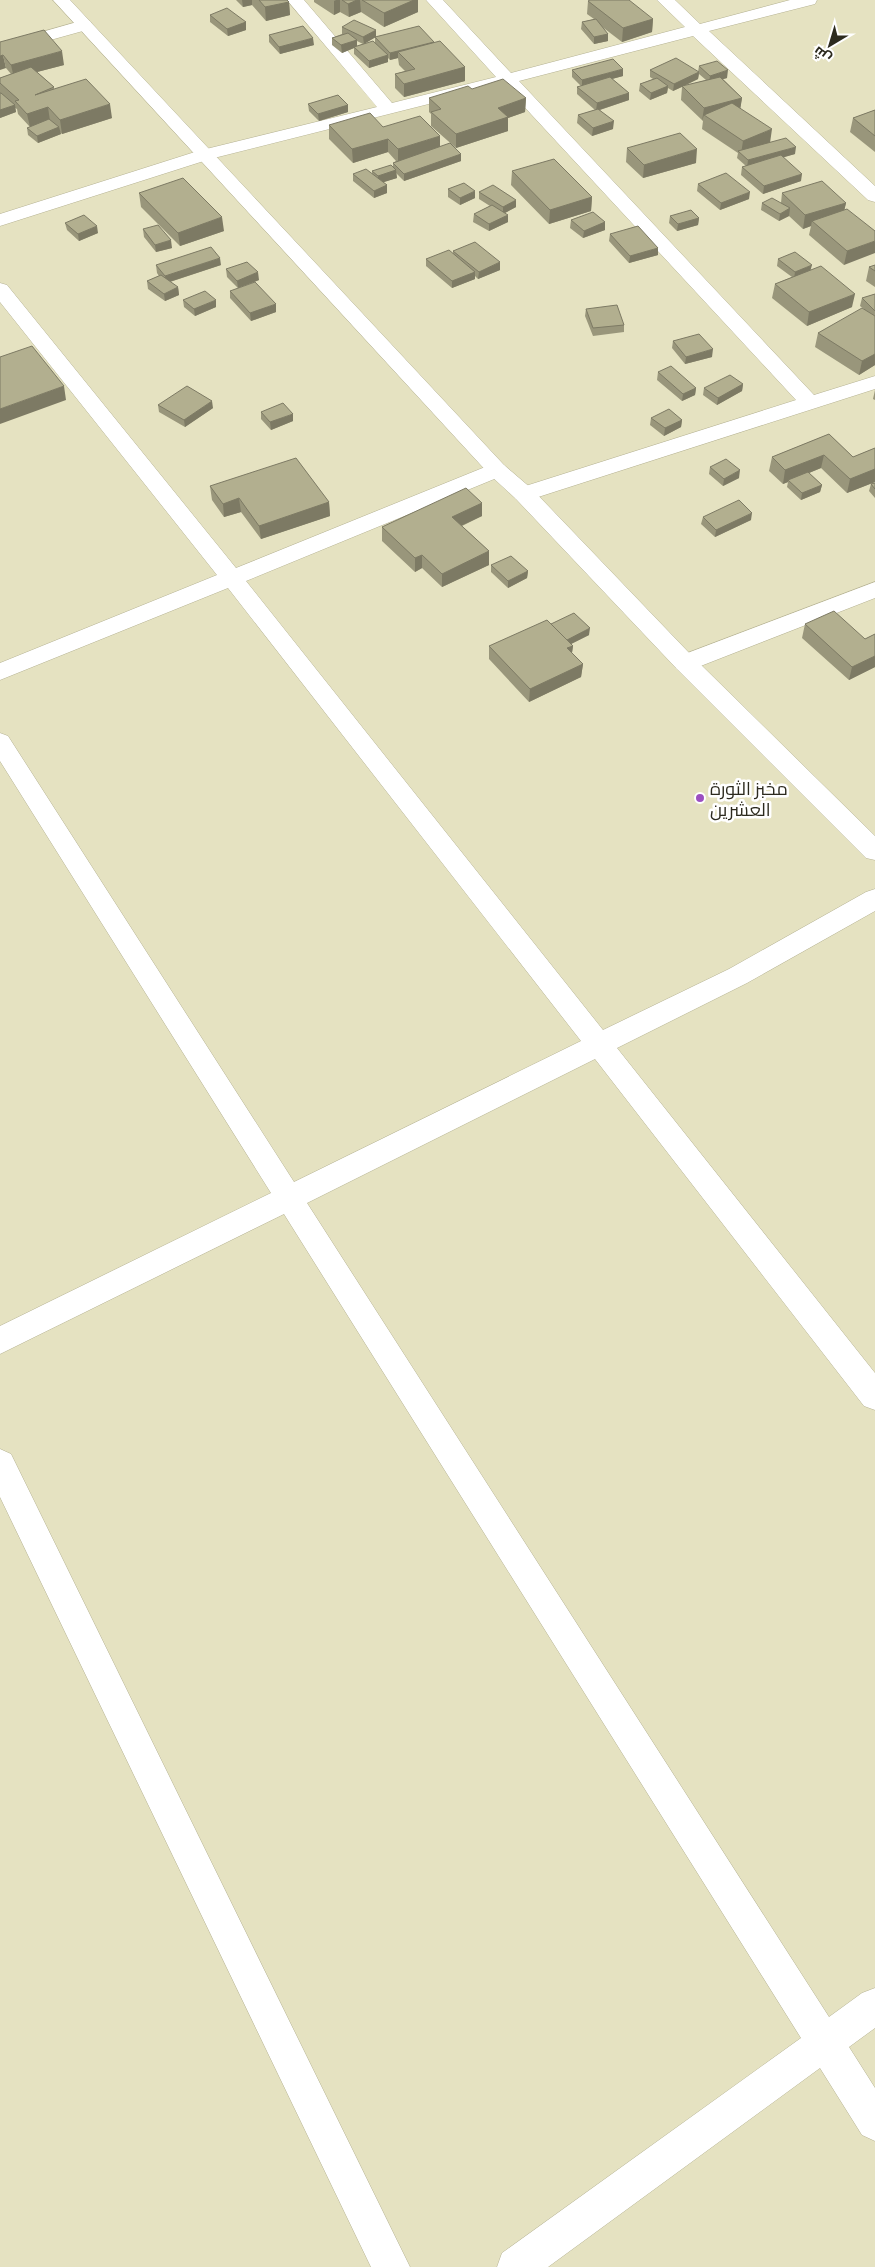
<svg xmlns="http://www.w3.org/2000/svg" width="875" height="2267" font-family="Georgia,Cairo,serif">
<rect width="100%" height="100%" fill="#e5e2c1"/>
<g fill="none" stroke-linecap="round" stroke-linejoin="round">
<defs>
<path id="minor" d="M287,0H304L392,103L496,77L426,0H443L511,73L685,27L657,0H675L700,24L790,0H817L815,4L709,31L875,186V202L868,200L693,36L519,81L814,395L875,376V389L532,499L524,501L516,499L513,494L516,489L796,400L504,85L210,159L0,226V214L198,151L377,107Z
M84,20L90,21L92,25L90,29L0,54V44Z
M0,283L7,285L236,568L490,465L497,463L504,465L508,470L504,475L246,581L603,1030L729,969L866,892L875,889V911L747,983L617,1048L875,1373V1410L864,1406L595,1059L307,1203L829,2017L862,1993L875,1988V2028L849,2047L875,2088V2141L862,2135L820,2068L548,2267H497L502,2253L801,2038L284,1214L0,1354V1326L271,1193L0,761V733L8,736L294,1182L581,1041L228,588L0,680V663L217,575L0,302Z
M875,582V598L693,669L685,671L677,669L674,663L677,657Z
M0,1449L11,1454L410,2267H371L0,1497Z"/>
<path id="tertiary" d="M53,0H70L504,465L532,489L693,657L875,836V860L866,858L677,669L516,499L490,475Z"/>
</defs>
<use href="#minor" stroke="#b5b293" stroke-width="1"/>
<use href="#tertiary" stroke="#b5b293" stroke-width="1"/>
<use href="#minor" fill="#fff" fill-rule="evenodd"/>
<use href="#tertiary" fill="#fff" fill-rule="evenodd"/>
</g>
<path fill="#99967b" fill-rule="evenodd" d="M236,0H287L289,2L290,15L266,21L252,5L243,7Z
M314,0H418V12L384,27L361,12L349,17L340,12L334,15L314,2Z
M588,1L653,19L652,32L622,42L601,26L608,34V41L594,44L581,29L582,22L594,19L587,14Z
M210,15L246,22V30L228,36L210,22Z
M342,27L376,37L434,42L465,67V81L404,97L395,88V74L405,71L399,65L398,58L390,60L388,58V62L369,68L354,54V48L342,53L332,45V38L342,34ZM375,37V43H365ZM357,41L363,44L357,46Z
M269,35L314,45L280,54L269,42Z
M0,42L64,65L37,72L54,87V89L112,118L62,134L60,132L61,134L38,143L28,135L27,128L30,127L18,114L17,109L15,108L16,112L0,118V78L11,74L6,68Z
M699,66L727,78L723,79L742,98L740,108L770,142L795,154L783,157L801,181L763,194L741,175L742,167L746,166L737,158L738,153L702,129L703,121L681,100L682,87L673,91L668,88L667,93L650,100L639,91L640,84L653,79L650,77V70L698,72ZM699,74L706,80L684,86L698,79Z
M572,70L623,76L612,79L629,93V100L600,110L613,129L592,136L577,123L578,115L595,110L577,94V87L581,86L572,77Z
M472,89L526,98L525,112L508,118V131L456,148L431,126V114L429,112V98Z
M308,104L348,105V112L319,121L309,111Z
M875,110V152L850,132L853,118Z
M329,125L383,127L461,154V161L404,181L396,173L397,178L383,182L387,185V193L374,198L353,181V174H372V171L393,167V163L396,161L388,152L353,163L329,139Z
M627,148L696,163L643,178L626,162Z
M512,171L592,197L591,211L549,224L511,185Z
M698,184L749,199L720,210L697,191Z
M448,189L475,198L460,205L448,197Z
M479,192L516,207L505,213L508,222L489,231L473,222L474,214L490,206L479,199Z
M139,193L224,231L180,246L141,207Z
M782,193L846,203L844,210L875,231L844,265L809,235L811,226L803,229L789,216L779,221L761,210L762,203H781Z
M670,216L699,218L698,225L677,231L669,223Z
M571,220L605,222V230L583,238L570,228Z
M65,223L98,233L79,241L67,230Z
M143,229L172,248L156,252L144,237Z
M610,234L658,255L629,263L609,241Z
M453,251L500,270L478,279L475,276V279L452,288L426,266V259L453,253Z
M778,259L811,270L852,307L807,326L772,298L775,284L792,277L777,266Z
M156,265H221L170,282L178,287L179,295L165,301L148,289L147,281L159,276L157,273Z
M875,265V287L866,281L869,267Z
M226,269L259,280L238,288L227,277Z
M230,291L276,312L251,321L230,298Z
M875,294V365L859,375L815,347L818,333L864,309L860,306L862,298Z
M183,300L216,307L195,316L184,307Z
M586,309L624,325V332L593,336L585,316Z
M673,341L712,357L685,364L672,348Z
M658,372L696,388L695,395L682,401L657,380Z
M743,384L742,391L717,405L703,395L704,388Z
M875,390V400L873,399Z
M158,405L213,408L185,427L159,412Z
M261,412L293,421L271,430L261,419Z
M651,418L682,420L681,427L664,436L650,425Z
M829,434L853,457L875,448V482L847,493L821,468L809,473L822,485L820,492L801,500L787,487L788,482L783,484L769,471L772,457Z
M710,467L739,478L723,486L709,474Z
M875,483V498L869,491L871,484Z
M210,486L329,502L330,516L261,539L241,512L224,517L212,500Z
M482,503V516L462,526L489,551V565L442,587L422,568L415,572L382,541V527Z
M703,517L751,520L715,537L701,524Z
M491,565L528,571L527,578L508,588L491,572Z
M551,624L589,635L571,644L573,646L572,653L583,664L581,677L529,702L489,659V646Z
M805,624L865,639L875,634V667L849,680L802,638Z"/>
<path fill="#7d7a64" d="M242,0H252V5L243,7Z
M336,0H340V12L334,15V1Z
M357,0H360L361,12L349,17L348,4Z
M414,0H418V12L384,27V13Z
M289,2L290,15L266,21L265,7Z
M653,19L652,32L622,42L623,28Z
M246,22V30L228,36L227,29Z
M376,30V37L364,44L363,37Z
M608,34V41L594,44V37Z
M313,38L314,45L280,54L279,47Z
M357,40V47H354V48L342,53L341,45Z
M434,42L398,52V58L390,60V53Z
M62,51L64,65L14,78L11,65Z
M3,55L6,68L0,70V56Z
M388,55V62L369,68V61Z
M465,67V81L404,97V84Z
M623,69V76L582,87V80Z
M728,70L727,78L709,83L710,76Z
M699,72L698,79L673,91L674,84Z
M668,86L667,93L650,100L651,93Z
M629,93V100L596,111L597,103Z
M526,98L525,112L508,118V131L456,148V134L498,108Z
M742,98L740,111L704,115L702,121L704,108Z
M110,104L112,118L62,134L60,120Z
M15,105L16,112L0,118V110Z
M348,105V112L319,121L318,114Z
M48,107L50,121L30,127L27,114Z
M614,121L613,129L592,136L593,128Z
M59,127L61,134L38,143L37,136Z
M772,129L770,143L741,154L743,141Z
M440,136V150L398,163V149Z
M388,139V152L353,163L352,149Z
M796,147L795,154L747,168L748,160Z
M697,149L696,163L643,178L644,165Z
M461,154V161L404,181V174Z
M396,170L397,178L378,184V176Z
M802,174L801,181L763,194L764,186Z
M387,185V193L374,198V191Z
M475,191V198L460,205V198Z
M750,192L749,199L720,210L721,203Z
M592,197L591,211L549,224L550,210Z
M516,200V207L503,214V207Z
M846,203L843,216L812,221L811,226L803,229L805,215Z
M790,208L789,216L779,221L780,214Z
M508,215V222L489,231V224Z
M222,217L224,231L180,246L178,233Z
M699,218L698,225L677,231L678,224Z
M605,222V230L583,238L584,231Z
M97,226L98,233L79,241L78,234Z
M171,240L172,248L156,252L155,245Z
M875,241V253L844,265L847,251Z
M658,248V255L629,263L630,256Z
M220,258L221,265L166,283L165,276Z
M500,262V270L478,279L479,272Z
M812,265L810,272L794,279L795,272Z
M258,272L259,280L238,288L237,281Z
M475,272V279L452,288V281Z
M178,287L179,295L165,301L164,294Z
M855,294L852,307L807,326L809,312Z
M216,300V307L195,316L194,309Z
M276,304V312L251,321L250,313Z
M713,349L712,357L685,364L686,357Z
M875,354V365L859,375L862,361Z
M743,384L742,391L717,405L718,398Z
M64,386L66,400L0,424V409Z
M696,388L695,395L682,401L683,394Z
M212,401L213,408L185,427L184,420Z
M293,414V421L271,430L270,422Z
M682,420L681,427L664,436L665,428Z
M824,455L821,468L789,481L788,480V482L783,484L785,470Z
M875,469V482L847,493L850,479Z
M740,470L739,478L723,486L724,479Z
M822,485L820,492L801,500L802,493Z
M239,498L241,512L224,517L223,504Z
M329,502L330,516L261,539L259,526Z
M482,503V516L452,530V517Z
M752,513L751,520L715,537L716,530Z
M489,551V565L442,587V574Z
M422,555V568L415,572V558Z
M528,571L527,578L508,588V581Z
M590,628L589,635L563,648L564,641Z
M573,646L571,659L567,648Z
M875,656V667L849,680L852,667Z
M583,664L581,677L529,702L530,689Z"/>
<path fill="#b2af8f" stroke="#7d7a64" d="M259,0H287L289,2L265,7Z
M342,0H357L348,4Z
M362,0H414L384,13Z
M590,0H629L653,19L623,28L588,1Z
M227,8L246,22L227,29L210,15Z
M596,19L608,34L594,37L582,22Z
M354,20L376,30L363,37L342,27Z
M303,26L313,38L279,47L269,35Z
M419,26L434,42L390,53L375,37Z
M44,30L62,51L11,65L3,55L0,56V42Z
M348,33L357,40L341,45L332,38Z
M373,41L388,55L369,61L354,47Z
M440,41L465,67L404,84L395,74L415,69L398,52Z
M676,58L699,72L674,84L650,70Z
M613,59L623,69L582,80L572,70Z
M717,61L728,70L710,76L699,66Z
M31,67L54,87L35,95L86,79L110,104L60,120L48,107L27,114L15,101L19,100L0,83V78Z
M610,77L629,93L597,103L577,87Z
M720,77L742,98L704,108L682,86Z
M657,78L668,86L651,93L640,84Z
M503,79L526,98L498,108L508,117L456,134L431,112L441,109L429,98L468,86L472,89Z
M0,93H1L15,105L0,110Z
M338,95L348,105L318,114L308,104Z
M732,103L772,129L743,141L704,115Z
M598,109L614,121L593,128L578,115Z
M875,110V136L853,118Z
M370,113L383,127L420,116L440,136L398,149L388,139L352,149L329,125Z
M49,119L59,127L37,136L27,128Z
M680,133L697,149L644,165L627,148Z
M786,138L796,147L748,160L738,151Z
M450,143L461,154L404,174L393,163Z
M781,155L802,174L764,186L742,167Z
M554,159L592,197L550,210L512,171Z
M391,165L396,170L378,176L372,171Z
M366,169L387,185L374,191L353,174Z
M726,173L750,192L721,203L698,184Z
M183,178L222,217L178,233L139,193Z
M822,181L846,203L805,215L782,193Z
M464,183L475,191L460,198L448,189Z
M493,185L516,200L503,207L479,192Z
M772,198L790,208L780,214L762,203Z
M492,205L508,215L489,224L474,214Z
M847,209L875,231V241L847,251L812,221Z
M691,210L699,218L678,224L670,216Z
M593,212L605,222L584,231L571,220Z
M84,215L97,226L78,234L65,223Z
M158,225L171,240L155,245L143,229Z
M638,226L658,248L630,256L610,234Z
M475,242L500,262L479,272L453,251Z
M211,247L220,258L165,276L156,265Z
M449,250L475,272L452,281L426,259Z
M795,252L812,265L795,272L778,259Z
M247,262L258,272L237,281L226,269Z
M875,265V271L869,267Z
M821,266L855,294L809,312L775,284Z
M161,275L178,287L164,294L147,281Z
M255,282L276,304L250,313L230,291Z
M205,291L216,300L194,309L183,300Z
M875,294V311L862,298Z
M617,305L624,325L593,328L586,309Z
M862,308L875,316V354L862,361L818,333Z
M699,334L713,349L686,357L673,341Z
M32,346L64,386L0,409V357Z
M671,366L696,388L683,394L658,372Z
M730,375L743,384L718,398L704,388Z
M187,386L212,401L184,420L158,405Z
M283,403L293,414L270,422L261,412Z
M669,409L682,420L665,428L651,418Z
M829,434L853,457L875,448V469L850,479L824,455L785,470L772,457Z
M296,458L329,502L259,526L239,498L223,504L210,486Z
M726,459L740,470L724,479L710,467Z
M808,472L822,485L802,493L788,480Z
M875,483V489L871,484Z
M466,488L482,503L452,517L489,551L442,574L422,555L415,558L382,527Z
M739,500L752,513L716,530L703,517Z
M511,556L528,571L508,581L491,565Z
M834,611L865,639L875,634V656L852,667L805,624Z
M574,613L590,628L567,640L551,624Z
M547,620L573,646L567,648L583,664L530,689L489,646Z"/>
<circle fill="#9c4fc1" stroke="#fff" stroke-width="2" cx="700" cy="798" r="5"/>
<g text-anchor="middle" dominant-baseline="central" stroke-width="5" stroke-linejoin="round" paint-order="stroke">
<g font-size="18" fill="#2c2a1e" stroke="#fff" text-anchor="start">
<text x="710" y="788">مخبز الثورة<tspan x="710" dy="21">العشرين</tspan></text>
</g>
</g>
<g transform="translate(830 45) rotate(218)" stroke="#ffffff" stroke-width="4" paint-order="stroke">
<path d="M0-4L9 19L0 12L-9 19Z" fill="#2c2a1e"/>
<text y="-8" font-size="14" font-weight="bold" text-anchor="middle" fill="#2c2a1e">ش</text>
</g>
</svg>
